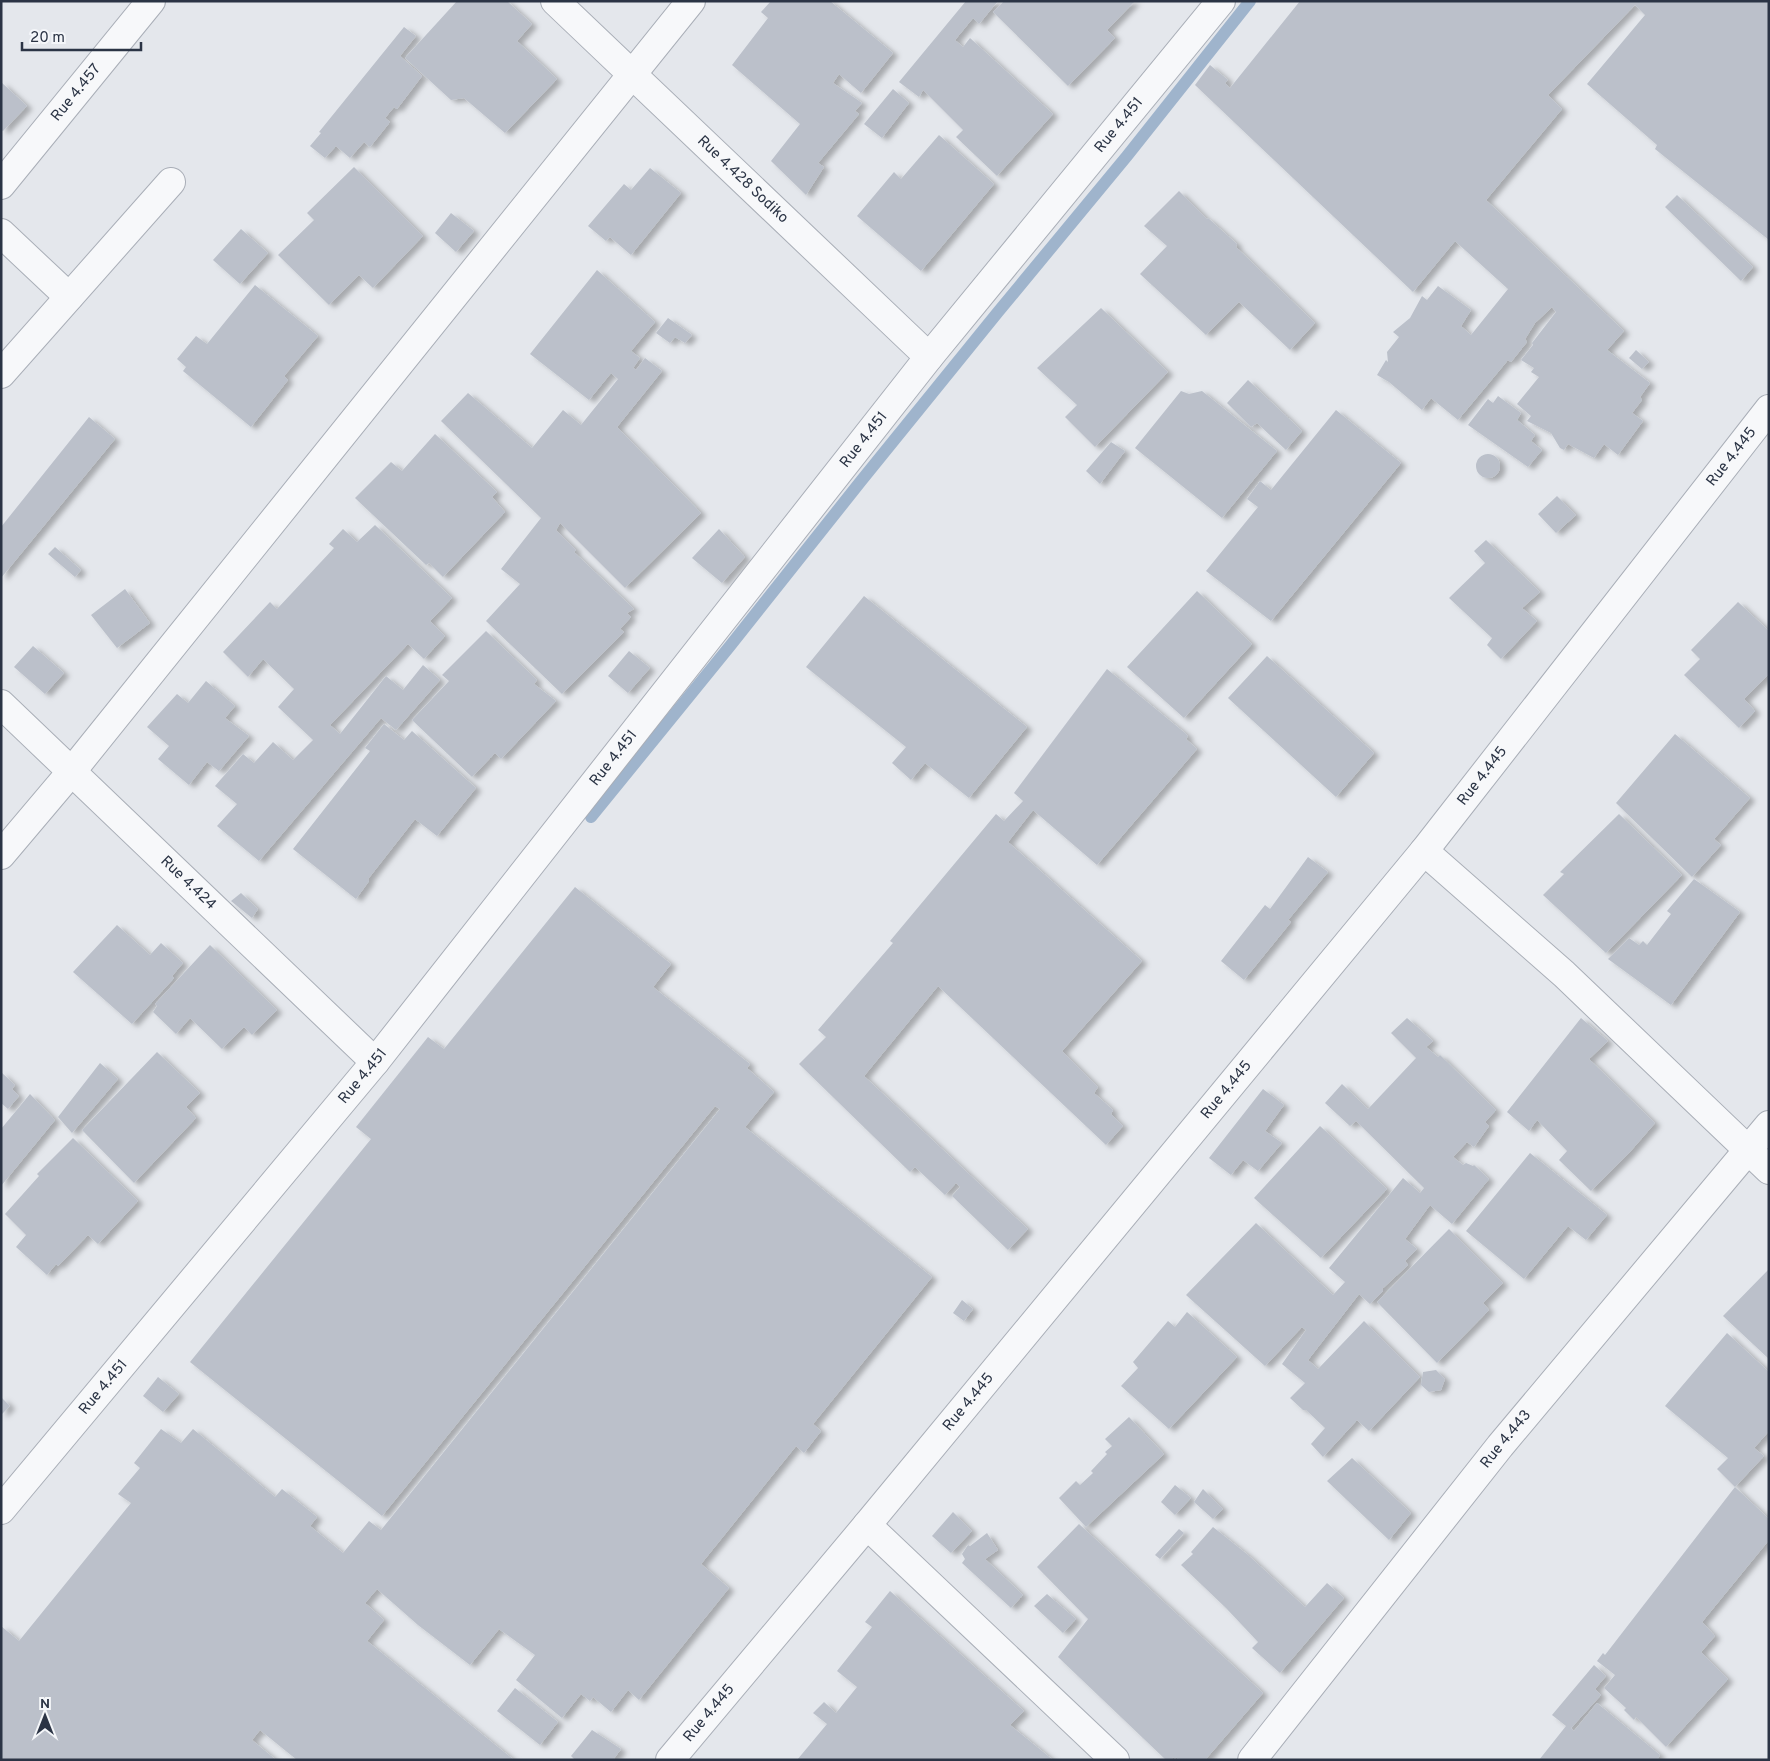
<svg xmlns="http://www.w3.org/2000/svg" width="1770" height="1761" font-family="Overpass,sans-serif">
<defs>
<filter id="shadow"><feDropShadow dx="5.5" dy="3" stdDeviation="2.5" flood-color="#0004"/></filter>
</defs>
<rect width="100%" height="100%" fill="#e4e7ec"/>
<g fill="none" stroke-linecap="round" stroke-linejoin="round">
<path stroke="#9fb4cc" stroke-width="12" d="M591,817L730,646L861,481L998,312L1127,156L1250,1"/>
</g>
<path fill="#bbc0ca" filter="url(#shadow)" d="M457,1H507L532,24L517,41L557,79L505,133L464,98L451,100L405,58Z
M771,1H830L893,53L861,93L839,74L833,83L862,103L855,111L859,114L818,163L824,167L806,195L771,161L800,124L732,65L768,18L761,12Z
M966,1H998L979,24L973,18L955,40L963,47L970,38L1053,114L997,176L956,137L963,130L923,90L919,97L899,82Z
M1004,1H1135L1107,30L1115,38L1068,86L993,12Z
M1300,1H1769V240L1655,149L1657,145L1587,84L1645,15L1635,5L1548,95L1562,109L1486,200L1624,331L1607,350L1650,383L1640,397L1642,400L1632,413L1643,421L1618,455L1604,444L1594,458L1568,444L1564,450L1560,448L1551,433L1527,421L1531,416L1517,404L1539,377L1531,372L1534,368L1521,360L1533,345L1532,343L1556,312L1552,307L1535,323L1525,339L1527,342L1511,362L1508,360L1458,420L1431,398L1422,410L1389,382L1377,375L1386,360L1388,362L1387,352L1399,337L1393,332L1410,318L1422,296L1427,300L1438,286L1471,310L1461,326L1471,335L1508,289L1455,241L1413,292L1195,85L1210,65L1228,80L1225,83L1230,88Z
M404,27L416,36L400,56L422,76L397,109L394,107L385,118L390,122L370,147L364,142L350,158L336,146L325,158L310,146L321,133L319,132Z
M1,82L27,106L3,131L1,130Z
M893,89L909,103L882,138L864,124Z
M939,135L994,184L921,271L857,216L894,172L901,179Z
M354,167L423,236L373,288L359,275L329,305L278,255L314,220L307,213Z
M650,168L681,193L631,255L610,237L606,241L588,226L624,184L631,190Z
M1179,191L1207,219L1208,218L1237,244L1236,247L1315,323L1290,350L1239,302L1206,335L1140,274L1167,246L1144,226Z
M1677,195L1753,267L1741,281L1665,207Z
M451,213L474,231L456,252L435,233Z
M241,229L268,253L240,284L213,260Z
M597,270L655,322L631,351L640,358L633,368L636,370L645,358L662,371L617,427L701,513L625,588L560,523L556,530L576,550L574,552L634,609L627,613L631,617L620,629L624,632L562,694L486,621L520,584L501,569L541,518L441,421L468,393L532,448L563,410L581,425L618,379L611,373L589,400L530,354Z
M255,285L318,336L284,376L288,380L251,427L183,371L186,367L177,359L196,336L207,344Z
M1101,308L1168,372L1095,447L1065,417L1077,405L1037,368Z
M668,318L692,335L685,343L675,337L670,343L656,333Z
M1636,350L1649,362L1642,369L1629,358Z
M1248,380L1302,431L1286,450L1257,423L1251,427L1227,403Z
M1181,391L1189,394L1202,391L1277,451L1222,518L1135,448Z
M1498,396L1521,413L1517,420L1535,435L1531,441L1542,450L1528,467L1468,425L1488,399L1493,403Z
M1336,410L1401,463L1271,621L1206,571L1258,507L1247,499L1260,481L1271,490Z
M89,417L115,439L1,578V527Z
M435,434L497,492L492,497L505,512L443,577L429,563L426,565L355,498L391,462L402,471Z
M1111,442L1125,451L1100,484L1086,471Z
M1476 466a12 12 0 1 1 24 0a12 12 0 1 1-24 0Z
M1557,496L1576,515L1556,533L1538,514Z
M375,525L452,598L430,621L445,636L424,659L408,644L330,725L340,734L386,676L403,690L423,665L440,680L396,730L381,718L259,861L217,826L237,804L215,786L243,754L254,763L273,742L293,760L313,740L278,707L294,689L263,659L248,677L223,652L270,602L277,609L334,548L329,544L343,529L357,542Z
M719,529L745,557L722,583L692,558Z
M1486,540L1540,592L1522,608L1537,621L1501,659L1487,645L1492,638L1449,598L1485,563L1474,551Z
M55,547L81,570L75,577L48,554Z
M125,589L150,623L117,648L91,615Z
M1197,591L1252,644L1184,718L1127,667Z
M864,596L1027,727L969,798L925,763L911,780L892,763L906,747L806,667Z
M1738,602L1769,631V674L1744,699L1755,711L1739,728L1684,675L1700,659L1691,650Z
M486,631L537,680L534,684L556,701L501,759L495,753L472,777L412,720L449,681L442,675Z
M33,646L64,673L45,694L14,667Z
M629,651L650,668L628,693L608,676Z
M1267,656L1374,753L1336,797L1228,698Z
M1107,669L1185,733L1188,736L1186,739L1197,749L1097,865L1033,810L1008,842L1142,961L1062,1051L1098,1087L1094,1093L1113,1110L1111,1114L1123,1126L1106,1145L938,986L864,1076L1028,1229L1008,1250L952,1196L960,1187L956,1183L945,1195L915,1167L910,1172L799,1064L826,1037L818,1030L893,943L890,941L996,814L1004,821L1023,801L1014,793Z
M206,681L235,706L225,718L249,736L219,771L207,762L189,785L158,759L169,746L147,727L177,694L188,703Z
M384,724L404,740L412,731L476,788L437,836L415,819L368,879L369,881L356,899L293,849L370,751L365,748Z
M1675,734L1750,798L1714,839L1721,845L1692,877L1616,803Z
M1619,814L1682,875L1606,953L1543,895L1564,874L1560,872Z
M1308,857L1328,872L1288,920L1291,922L1244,980L1221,961L1265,905L1270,909Z
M1694,879L1740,912L1671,1005L1608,959L1629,938L1639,945L1643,941L1647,945L1671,914L1667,911Z
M575,887L671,964L653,987L750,1064L747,1068L774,1092L745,1127L932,1277L813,1424L821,1431L804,1453L796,1446L701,1564L729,1588L639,1700L628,1690L611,1712L593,1697L590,1701L581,1694L562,1718L516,1680L535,1655L499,1629L470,1665L418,1625L377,1589L365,1603L384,1620L367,1641L514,1760H297L260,1730L252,1740L276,1760H1V1626L19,1641L131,1503L118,1494L140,1468L134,1463L161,1429L181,1443L193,1429L275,1497L282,1489L317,1517L310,1526L343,1553L369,1521L381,1530L720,1109L715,1106L382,1516L190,1362L371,1139L356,1127L428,1037L444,1049Z
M241,893L258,909L252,918L231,901Z
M117,925L150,955L161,943L183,963L172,976L174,978L132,1024L73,972Z
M210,945L277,1010L252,1035L244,1027L222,1049L190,1018L176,1034L153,1012L157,1006L155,1004Z
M1407,1018L1433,1041L1426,1047L1438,1057L1440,1055L1496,1110L1485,1122L1489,1126L1474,1147L1467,1142L1453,1157L1463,1165L1466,1163L1473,1166L1474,1165L1489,1179L1452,1224L1430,1205L1405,1239L1417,1249L1405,1261L1408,1265L1382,1289L1383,1291L1370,1304L1359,1294L1308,1360L1318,1369L1364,1321L1420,1377L1369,1431L1357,1420L1323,1457L1311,1444L1325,1428L1306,1410H1303L1290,1398L1305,1383L1282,1364L1306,1330L1302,1327L1265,1366L1186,1295L1256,1223L1333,1295L1345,1282L1329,1268L1403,1178L1420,1193L1424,1188L1356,1121L1350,1126L1325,1103L1342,1084L1368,1109L1416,1058L1391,1033Z
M1581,1018L1608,1041L1589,1059L1655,1123L1629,1153L1591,1191L1559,1160L1567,1151L1537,1120L1529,1131L1507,1112Z
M157,1052L200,1093L186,1107L196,1118L134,1183L82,1130Z
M100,1063L118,1079L72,1133L58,1117Z
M1,1072L15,1085L12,1089L19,1096L8,1109L1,1103Z
M1263,1089L1284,1105L1265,1131L1282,1143L1258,1171L1243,1160L1231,1175L1209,1158Z
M30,1094L55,1120L1,1186V1129Z
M1320,1126L1387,1189L1321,1258L1254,1198Z
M73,1138L138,1201L98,1244L88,1235L58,1266L56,1264L47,1275L16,1247L26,1235L5,1214L39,1176L37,1174Z
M1530,1153L1607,1215L1586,1240L1568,1226L1524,1279L1466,1231Z
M1449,1229L1503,1283L1483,1303L1489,1310L1437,1363L1377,1302Z
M1769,1269V1359L1723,1316Z
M962,1300L973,1309L964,1321L953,1313Z
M1187,1312L1237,1357L1169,1429L1121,1386L1138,1368L1133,1362L1168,1321L1175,1327Z
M1727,1333L1769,1372V1431L1754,1448L1764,1456L1735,1487L1717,1469L1728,1458L1665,1406Z
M1436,1370L1445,1379L1441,1390L1429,1392L1421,1385L1423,1372Z
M158,1377L179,1394L163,1412L143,1396Z
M1,1397L10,1406L1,1415Z
M1129,1417L1164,1454L1086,1527L1059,1498L1076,1481L1080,1485L1093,1473L1091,1471L1107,1454L1105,1452L1112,1446L1105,1439Z
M1352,1458L1411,1513L1389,1540L1327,1481Z
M1175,1485L1191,1498L1175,1515L1161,1502Z
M1735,1487L1769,1519V1540L1702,1622L1715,1636L1701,1652L1728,1679L1666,1747L1636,1717L1634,1720L1624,1710L1626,1708L1604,1688L1615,1675L1597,1661L1603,1653L1605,1655Z
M1203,1489L1223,1509L1213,1519L1194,1502Z
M953,1512L972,1531L951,1553L932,1536Z
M1079,1524L1263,1693L1205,1760H1180L1176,1757L1175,1759L1173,1757L1171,1760H1166L1058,1657L1088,1619L1037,1567Z
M1213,1527L1248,1555L1305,1607L1327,1583L1344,1598L1280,1673L1252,1648L1258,1642L1226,1608L1181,1565L1193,1554L1191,1552Z
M1179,1529L1184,1533L1160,1559L1155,1555Z
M987,1533L998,1550L985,1559L1023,1595L1011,1608L962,1563L965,1559L962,1554L968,1545L970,1546Z
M890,1591L1024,1711L1010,1725L1053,1760H797L827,1724L813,1713L824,1702L836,1713L857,1687L837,1671L872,1627L865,1622Z
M1047,1594L1076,1619L1063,1633L1034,1606Z
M1594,1665L1606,1676L1595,1689L1601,1695L1571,1728L1574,1731L1597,1703L1660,1755L1657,1760H1539L1566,1726L1552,1715Z
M515,1688L558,1722L540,1745L497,1711Z
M592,1730L621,1749L613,1760H575L571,1756Z"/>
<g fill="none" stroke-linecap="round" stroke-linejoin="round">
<defs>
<g id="minor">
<path id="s1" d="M555,1L929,357"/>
<path id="s2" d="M1,185L151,1"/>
<path d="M1,233L69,297"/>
<path d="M1,374L171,182"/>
<path id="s3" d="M1,704L375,1062"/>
<path d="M1424,851L1564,974L1769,1170"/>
<path d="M1,855L72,771L691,1"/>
<path id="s4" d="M1,1510L375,1062L929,357L1221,1"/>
<path d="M867,1525L1115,1760"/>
<path id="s5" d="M670,1760L867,1525L1424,851L1769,409"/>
<path id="s6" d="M1252,1760L1500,1446L1769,1125"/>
</g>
</defs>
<use href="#minor" stroke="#a9aeb7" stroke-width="30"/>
<use href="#minor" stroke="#f7f8fa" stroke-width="28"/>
</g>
<g text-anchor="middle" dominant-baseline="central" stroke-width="4.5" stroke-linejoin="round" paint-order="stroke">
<g font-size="15" fill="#2b3445" stroke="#f4f6f9">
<text stroke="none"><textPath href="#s2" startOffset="119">Rue 4.457</textPath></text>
<text stroke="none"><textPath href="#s4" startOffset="1780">Rue 4.451</textPath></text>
<text stroke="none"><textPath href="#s1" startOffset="259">Rue 4.428 Sodiko</textPath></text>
<text stroke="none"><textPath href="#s4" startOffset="1375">Rue 4.451</textPath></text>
<text stroke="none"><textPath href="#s5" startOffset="1681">Rue 4.445</textPath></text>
<text stroke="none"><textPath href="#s4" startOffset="970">Rue 4.451</textPath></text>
<text stroke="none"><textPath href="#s5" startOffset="1276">Rue 4.445</textPath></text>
<text stroke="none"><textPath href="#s3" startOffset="259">Rue 4.424</textPath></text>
<text stroke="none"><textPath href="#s4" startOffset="565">Rue 4.451</textPath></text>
<text stroke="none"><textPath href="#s5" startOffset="871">Rue 4.445</textPath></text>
<text stroke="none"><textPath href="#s4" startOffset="160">Rue 4.451</textPath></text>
<text stroke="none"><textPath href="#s5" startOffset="466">Rue 4.445</textPath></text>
<text stroke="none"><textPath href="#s6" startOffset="409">Rue 4.443</textPath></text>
<text stroke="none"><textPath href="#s5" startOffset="61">Rue 4.445</textPath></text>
</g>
</g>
<rect width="1770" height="1761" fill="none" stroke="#2b3445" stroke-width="5"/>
<g transform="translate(45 1716)" stroke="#f4f6f9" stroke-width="4" paint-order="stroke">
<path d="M0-4L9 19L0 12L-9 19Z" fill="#2b3445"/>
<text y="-8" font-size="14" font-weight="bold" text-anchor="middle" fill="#2b3445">N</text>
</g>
<path d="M22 42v8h119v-8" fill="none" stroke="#2b3445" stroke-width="2.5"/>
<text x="30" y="42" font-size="15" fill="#2b3445" stroke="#f4f6f9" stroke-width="4" paint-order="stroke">20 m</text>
</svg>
